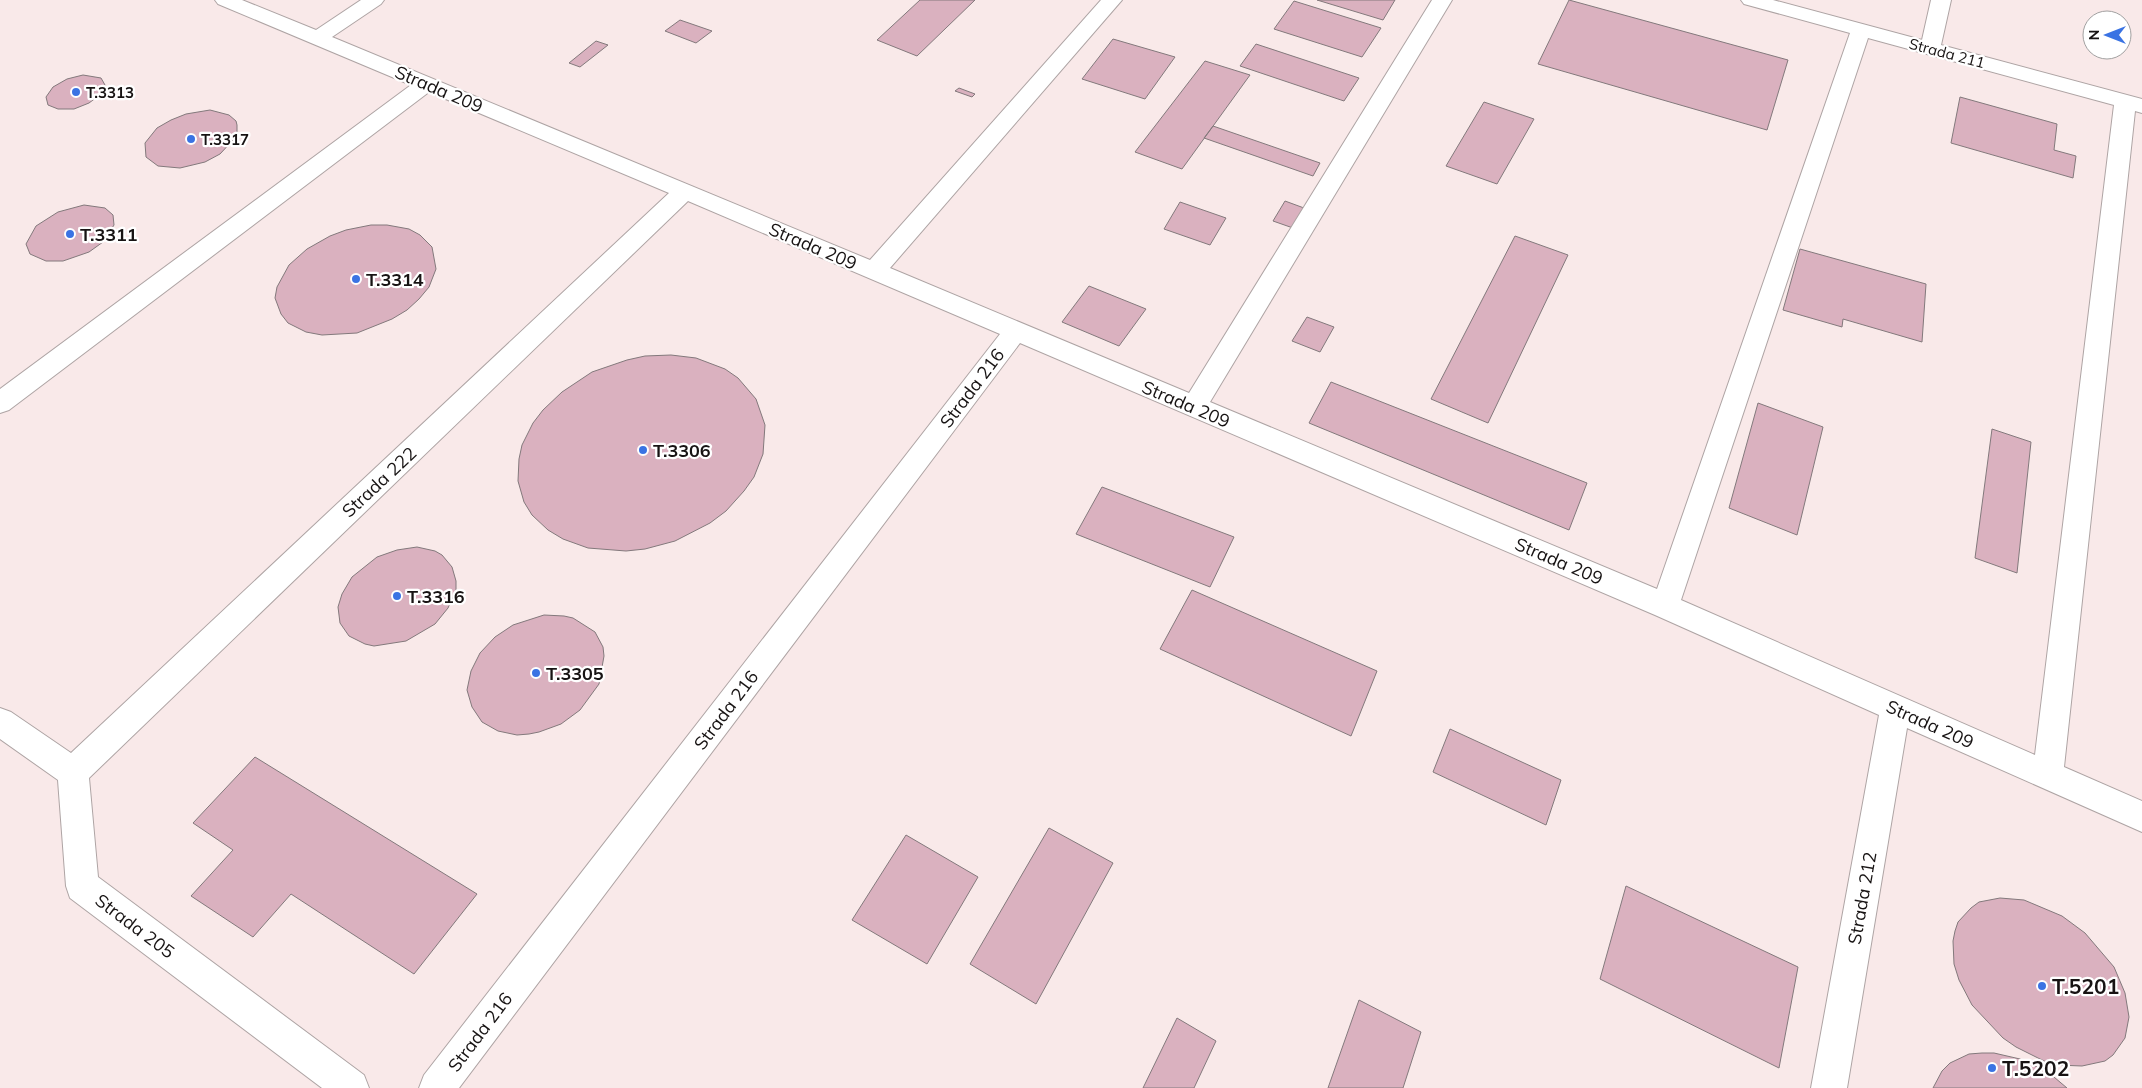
<svg xmlns="http://www.w3.org/2000/svg" width="2142" height="1088" font-family="Mulish,sans-serif">
<rect width="100%" height="100%" fill="#fef7f7"/>
<path fill="#f9e9e9" fill-rule="evenodd" d="M0,0H2142V1088H0ZM2092,20H2122V50H2092Z"/>
<path fill="#dab1bf" stroke="#83797c" d="M920,0H975L917,56L877,40Z
M1317,0H1395L1383,20Z
M1569,0L1788,60L1767,130L1538,64Z
M1294,1L1381,28L1362,57L1274,29Z
M680,20L712,31L696,43L665,31Z
M1113,39L1175,57L1145,99L1082,79Z
M596,41L608,45L580,67L569,63Z
M1256,44L1359,78L1344,101L1240,66Z
M1205,61L1250,75L1182,169L1135,152Z
M83,75L101,78L105,85L101,94L89,103L74,109H58L48,105L46,97L53,87L67,79Z
M959,88L975,94L972,97L955,91Z
M1960,97L2057,124L2054,150L2076,156L2073,178L1951,143Z
M1484,102L1534,119L1497,184L1446,166Z
M210,110L229,115L236,121L237,125V134L234,139L220,154L205,162L180,168L158,166L146,157L145,143L157,128L171,120L186,114Z
M1213,126L1320,163L1313,176L1204,138Z
M1285,201L1304,208L1293,228L1273,221Z
M1180,202L1226,218L1210,245L1164,229Z
M84,205L105,208L113,215L114,225L103,242L89,252L63,261H46L30,254L26,244L36,226L58,212Z
M371,225H387L409,229L420,235L432,247L436,269L429,287L419,299L407,310L392,319L357,333L322,335L306,332L288,323L281,314L275,298L277,287L289,265L307,249L330,236L346,230Z
M1515,236L1568,255L1488,423L1431,399Z
M1800,249L1926,284L1922,342L1843,319L1842,327L1783,310Z
M1089,286L1146,309L1119,346L1062,322Z
M1307,317L1334,327L1320,352L1292,341Z
M671,355L696,358L725,369L738,378L756,399L765,425L763,454L754,477L744,491L726,511L710,523L675,541L645,549L626,551L588,548L563,539L548,530L532,515L524,502L518,481L519,459L522,445L533,423L543,410L562,392L592,372L627,360L645,356Z
M1331,382L1587,483L1569,530L1309,423Z
M1758,403L1823,427L1797,535L1729,508Z
M1992,429L2031,442L2017,573L1975,558Z
M1102,487L1234,537L1210,587L1076,534Z
M417,547L435,551L442,555L452,567L456,581V590L448,608L435,624L406,641L374,646L365,644L349,636L340,623L338,607L342,594L352,577L377,557L397,550Z
M1192,590L1377,671L1351,736L1160,649Z
M544,615L564,616L573,618L595,632L603,647L604,656L599,684L580,710L561,724L539,732L529,734L517,735L498,731L482,722L472,707L467,690L471,671L480,653L495,637L513,625Z
M1450,729L1561,780L1546,825L1433,772Z
M255,757L477,894L414,974L291,894L253,937L191,896L233,850L193,823Z
M1049,828L1113,863L1036,1004L970,964Z
M906,835L978,877L927,964L852,920Z
M1626,886L1798,967L1779,1068L1600,979Z
M2000,898L2024,900L2062,916L2085,933L2114,967L2125,993L2129,1017L2125,1038L2113,1055L2105,1061L2082,1066L2057,1065L2044,1061L2016,1047L2003,1038L1972,1005L1959,980L1954,964L1953,941L1955,931L1958,922L1971,908L1979,902Z
M1359,1000L1421,1032L1403,1088H1328Z
M1177,1018L1216,1041L1194,1088H1143Z
M1982,1053H1994L2020,1059L2048,1072L2067,1088H1933L1942,1071L1950,1063L1969,1054Z"/>
<g fill="none" stroke-linecap="round" stroke-linejoin="round">
<defs>
<path id="minor" d="M215,0H242L316,30L361,0H384L381,4L332,37L870,260L1101,0H1122L890,268L1189,393L1432,0H1452L1210,402L1657,589L1850,33L1744,4L1741,0H1773L1922,40L1931,0H1951L1941,45L2142,99V113L2135,111L2064,767L2142,801V832L1907,728L1847,1088H1811L1879,715L1655,615L1020,343L459,1088H419L424,1075L1000,334L688,201L89,778L98,877L364,1075L369,1088H322L70,898L66,886L58,780L0,739V708L11,712L71,753L669,193L429,92L9,410L0,413V389L411,85L218,4ZM1868,38L2114,105L2035,755L1681,600Z"/>
</defs>
<use href="#minor" stroke="#aea4a4" stroke-width="2"/>
<use href="#minor" fill="#fff" fill-rule="evenodd"/>
</g>
<g fill="#3a73e3" stroke="#fff" stroke-width="2">
<circle cx="76" cy="92" r="5"/>
<circle cx="191" cy="139" r="5"/>
<circle cx="70" cy="234" r="5"/>
<circle cx="356" cy="279" r="5"/>
<circle cx="643" cy="450" r="5"/>
<circle cx="397" cy="596" r="5"/>
<circle cx="536" cy="673" r="5"/>
<circle cx="2042" cy="986" r="5"/>
<circle cx="1992" cy="1068" r="5"/>
</g>
<g text-anchor="middle" dominant-baseline="central" stroke-width="4.5" stroke-linejoin="round" paint-order="stroke">
<g font-size="15" fill="#171313" stroke="#fff">
<text transform="translate(1947 53) rotate(15)">Strada 211</text>
</g>
<g font-size="15" font-weight="bold" fill="#171313" stroke="#fff" text-anchor="start">
<text x="86" y="92">T.3313</text>
<text x="201" y="139">T.3317</text>
</g>
<g font-size="18" fill="#171313" stroke="#fff">
<text transform="translate(439 89) rotate(23)">Strada 209</text>
<text transform="translate(813 246) rotate(23)">Strada 209</text>
<text transform="translate(972 388) rotate(-53)">Strada 216</text>
<text transform="translate(1186 404) rotate(23)">Strada 209</text>
<text transform="translate(379 482) rotate(-43)">Strada 222</text>
<text transform="translate(1559 561) rotate(23)">Strada 209</text>
<text transform="translate(726 710) rotate(-53)">Strada 216</text>
<text transform="translate(1930 724) rotate(24)">Strada 209</text>
<text transform="translate(1862 898) rotate(-80)">Strada 212</text>
<text transform="translate(135 926) rotate(37)">Strada 205</text>
<text transform="translate(480 1032) rotate(-53)">Strada 216</text>
</g>
<g font-size="18" font-weight="bold" fill="#171313" stroke="#fff" text-anchor="start">
<text x="80" y="234">T.3311</text>
<text x="366" y="279">T.3314</text>
<text x="653" y="450">T.3306</text>
<text x="407" y="596">T.3316</text>
<text x="546" y="673">T.3305</text>
</g>
<g font-size="21" font-weight="bold" fill="#171313" stroke="#fff" text-anchor="start">
<text x="2052" y="986">T.5201</text>
<text x="2002" y="1068">T.5202</text>
</g>
</g>
<g transform="translate(2107 35) rotate(270)"><circle r="24" fill="#ffffff" stroke="#a2a1a1"/>
<path d="M0-4L9 19L0 12L-9 19Z" fill="#3a73e3"/>
<text y="-8" font-size="14" font-weight="bold" text-anchor="middle" fill="#171313">N</text>
</g>
</svg>
